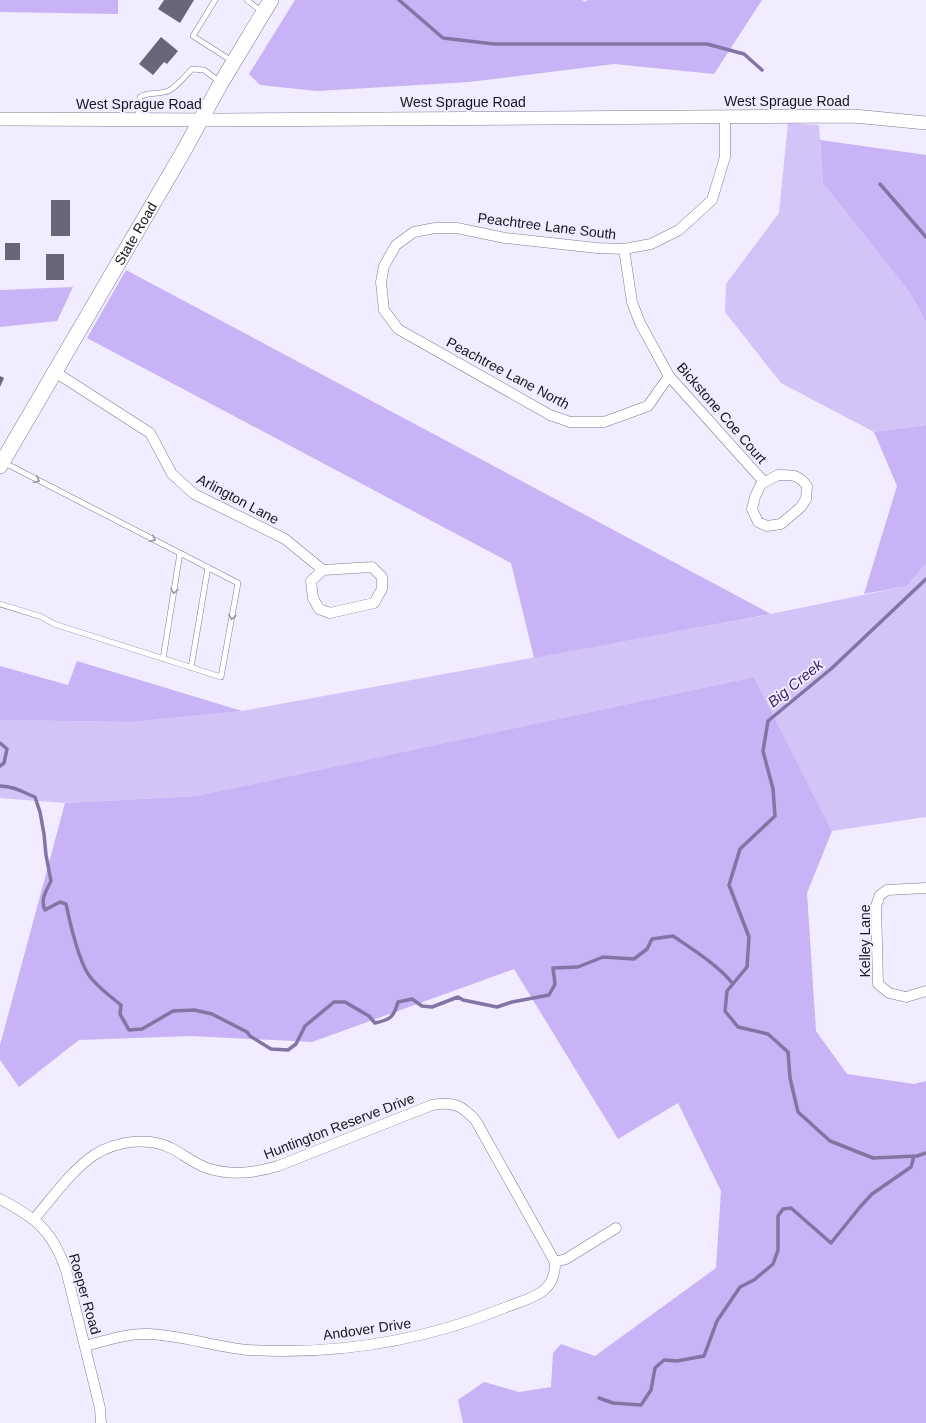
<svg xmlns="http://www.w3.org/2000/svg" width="926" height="1423" font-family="Arial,sans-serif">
<rect width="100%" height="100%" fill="#f1ecff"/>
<path fill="#d3c4f8" d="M788,123L819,125L823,183L910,293L926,322V425L874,432L781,383L725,312L726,284L779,213Z
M926,563V817L832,831L754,677L196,796L65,803L0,798V720L132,722L242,711L761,616L907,586Z"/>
<path fill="#c7b3f5" d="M0,0H118V14L0,12Z
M295,0H582L586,2L587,0H762L714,74L614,64L469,82L317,91L260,85L249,74Z
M820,140L926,155V322L910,293L823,183Z
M126,270L771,614L534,658L511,563L87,338Z
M73,287L57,321L0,327V290Z
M926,425V563L907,586L864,594L897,486L874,432Z
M77,661L242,711L132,722L0,720V666L68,685Z
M754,677L832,831L807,893L816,1031L847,1074L914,1084L926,1081V1423H463L458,1400L484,1382L519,1392L551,1387L553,1353L561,1344L595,1356L716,1268L721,1191L678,1103L618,1139L514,969L312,1042L191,1036L79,1040L19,1087L0,1060V1045L65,803L196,796Z"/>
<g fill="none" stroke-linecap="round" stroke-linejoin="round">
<path stroke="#8274a4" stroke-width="3.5" d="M399,0L443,38L494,44H707L744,54L762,70
M880,184L926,237
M926,579L832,668L768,721L763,751L773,789L775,816L740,849L729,885L749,937L747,967L727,991L725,1011L738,1027L768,1034L788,1052L790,1078L798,1112L830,1141L873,1158L917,1156L926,1153
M0,743L7,749L4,763L0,766
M0,786C16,787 20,791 35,797L40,812L44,834L46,855L51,881C46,891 40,900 45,910L60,902L66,904C70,923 79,964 91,978C99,988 111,997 121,1005L120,1014L129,1030L142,1029L173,1011L194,1010L212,1014L247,1032L250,1036L271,1049L288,1050L296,1044L305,1026L334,1002H345L369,1016L375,1023C390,1020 394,1017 398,1002L412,999L422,1006L432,1007L458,997L463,1000L497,1007L512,1002L549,995L555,984L553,968L578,967L603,957L634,959L647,949L652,939L673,936C692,949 718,965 733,984
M599,1398L613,1403L641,1405L651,1390L655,1368L664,1360L677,1361L704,1356L717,1321L740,1287L754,1280L773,1264L778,1250V1216L783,1209L791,1208L831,1243L860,1207L872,1194L911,1167L914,1156"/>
</g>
<path fill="#6b6579" d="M164,0H194L180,23L158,9Z
M161,37L178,51L167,64L164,62L153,75L139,64Z
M51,200H70V236H51Z
M5,243H20V260H5Z
M46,254H64V280H46Z
M0,376L4,378L0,387Z"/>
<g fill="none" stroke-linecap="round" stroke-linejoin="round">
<defs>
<path id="service" d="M215,0L193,36L232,61
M247,0L262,12
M138,119L140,97C149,91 158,95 168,91C177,87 185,76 192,69L204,70L220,82
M0,604L42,617L54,624L221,677L238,583L3,462
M163,659L180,553
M191,668L208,567"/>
<path id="minor" d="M624,249L632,302L640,323L669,376L764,482
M55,372L150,433L172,474L194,494L285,539L323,570
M669,376L648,406L604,422H570L550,415L398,329L384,310L381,282L384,266L396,245L414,232L435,228H457L505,238L597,248L624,249L651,244L679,230L712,200L725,157V117
M778,475C792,475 798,474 807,486L806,499L801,507L781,524L767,526L758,522L752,509L755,497L761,484Z
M372,567L382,577V589L374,603L330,613L319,609L313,598L311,581L323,570Z
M926,888L887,890L880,895L876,906L878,984L889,993L906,997L926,991
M0,1199C36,1218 52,1230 66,1270L100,1408L101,1423
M34,1219C53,1197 70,1172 94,1155C116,1141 149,1136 173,1149C184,1155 195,1164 207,1168C231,1176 254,1173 278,1166L432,1105C453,1101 462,1105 476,1121L555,1262
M85,1346C105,1341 127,1333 148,1334C182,1335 215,1347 249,1350C336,1355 423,1341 504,1308C529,1298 556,1295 555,1262L566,1259L616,1228"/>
<path id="tertiary" d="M0,119L221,120L854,116L926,123"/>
<g id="secondary">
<path id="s1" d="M0,466L182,154L221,83L271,0"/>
</g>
</defs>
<use href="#service" stroke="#807a8f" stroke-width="6"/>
<use href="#minor" stroke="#807a8f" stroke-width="11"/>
<use href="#tertiary" stroke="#807a8f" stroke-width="14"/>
<use href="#secondary" stroke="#807a8f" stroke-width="16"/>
<use href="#service" stroke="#fff" stroke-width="5"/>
<use href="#minor" stroke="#fff" stroke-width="10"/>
<use href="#tertiary" stroke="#fff" stroke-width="13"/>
<use href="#secondary" stroke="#fff" stroke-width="15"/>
</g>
<defs><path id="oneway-chevron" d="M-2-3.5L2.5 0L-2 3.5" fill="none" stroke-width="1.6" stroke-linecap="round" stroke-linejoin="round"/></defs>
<g stroke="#97969a">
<use href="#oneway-chevron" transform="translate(37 480) rotate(27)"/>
<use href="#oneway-chevron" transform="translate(153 539) rotate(27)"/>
<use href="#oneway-chevron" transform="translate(174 591) rotate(99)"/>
<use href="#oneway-chevron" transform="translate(232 617) rotate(100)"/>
</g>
<g text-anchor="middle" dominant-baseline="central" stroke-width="4" stroke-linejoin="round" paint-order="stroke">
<g font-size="14" fill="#18161e" stroke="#f1ecff">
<text x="787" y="101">West Sprague Road</text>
<text x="463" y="102">West Sprague Road</text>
<text x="139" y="104">West Sprague Road</text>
<text transform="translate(547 226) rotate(7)">Peachtree Lane South</text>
<text stroke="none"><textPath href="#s1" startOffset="269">State Road</textPath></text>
<text transform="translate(508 373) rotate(28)">Peachtree Lane North</text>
<text transform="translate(722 413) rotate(49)">Bickstone Coe Court</text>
<text transform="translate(238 499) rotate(28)">Arlington Lane</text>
<text transform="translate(865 941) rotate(-90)">Kelley Lane</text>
<text transform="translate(339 1126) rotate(-21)">Huntington Reserve Drive</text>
<text transform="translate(85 1294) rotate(74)">Roeper Road</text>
<text transform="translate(367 1329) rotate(-8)">Andover Drive</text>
</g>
<g font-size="15" font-style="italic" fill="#41226d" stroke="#f1ecff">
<text transform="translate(795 683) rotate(-39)">Big Creek</text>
</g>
</g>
</svg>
